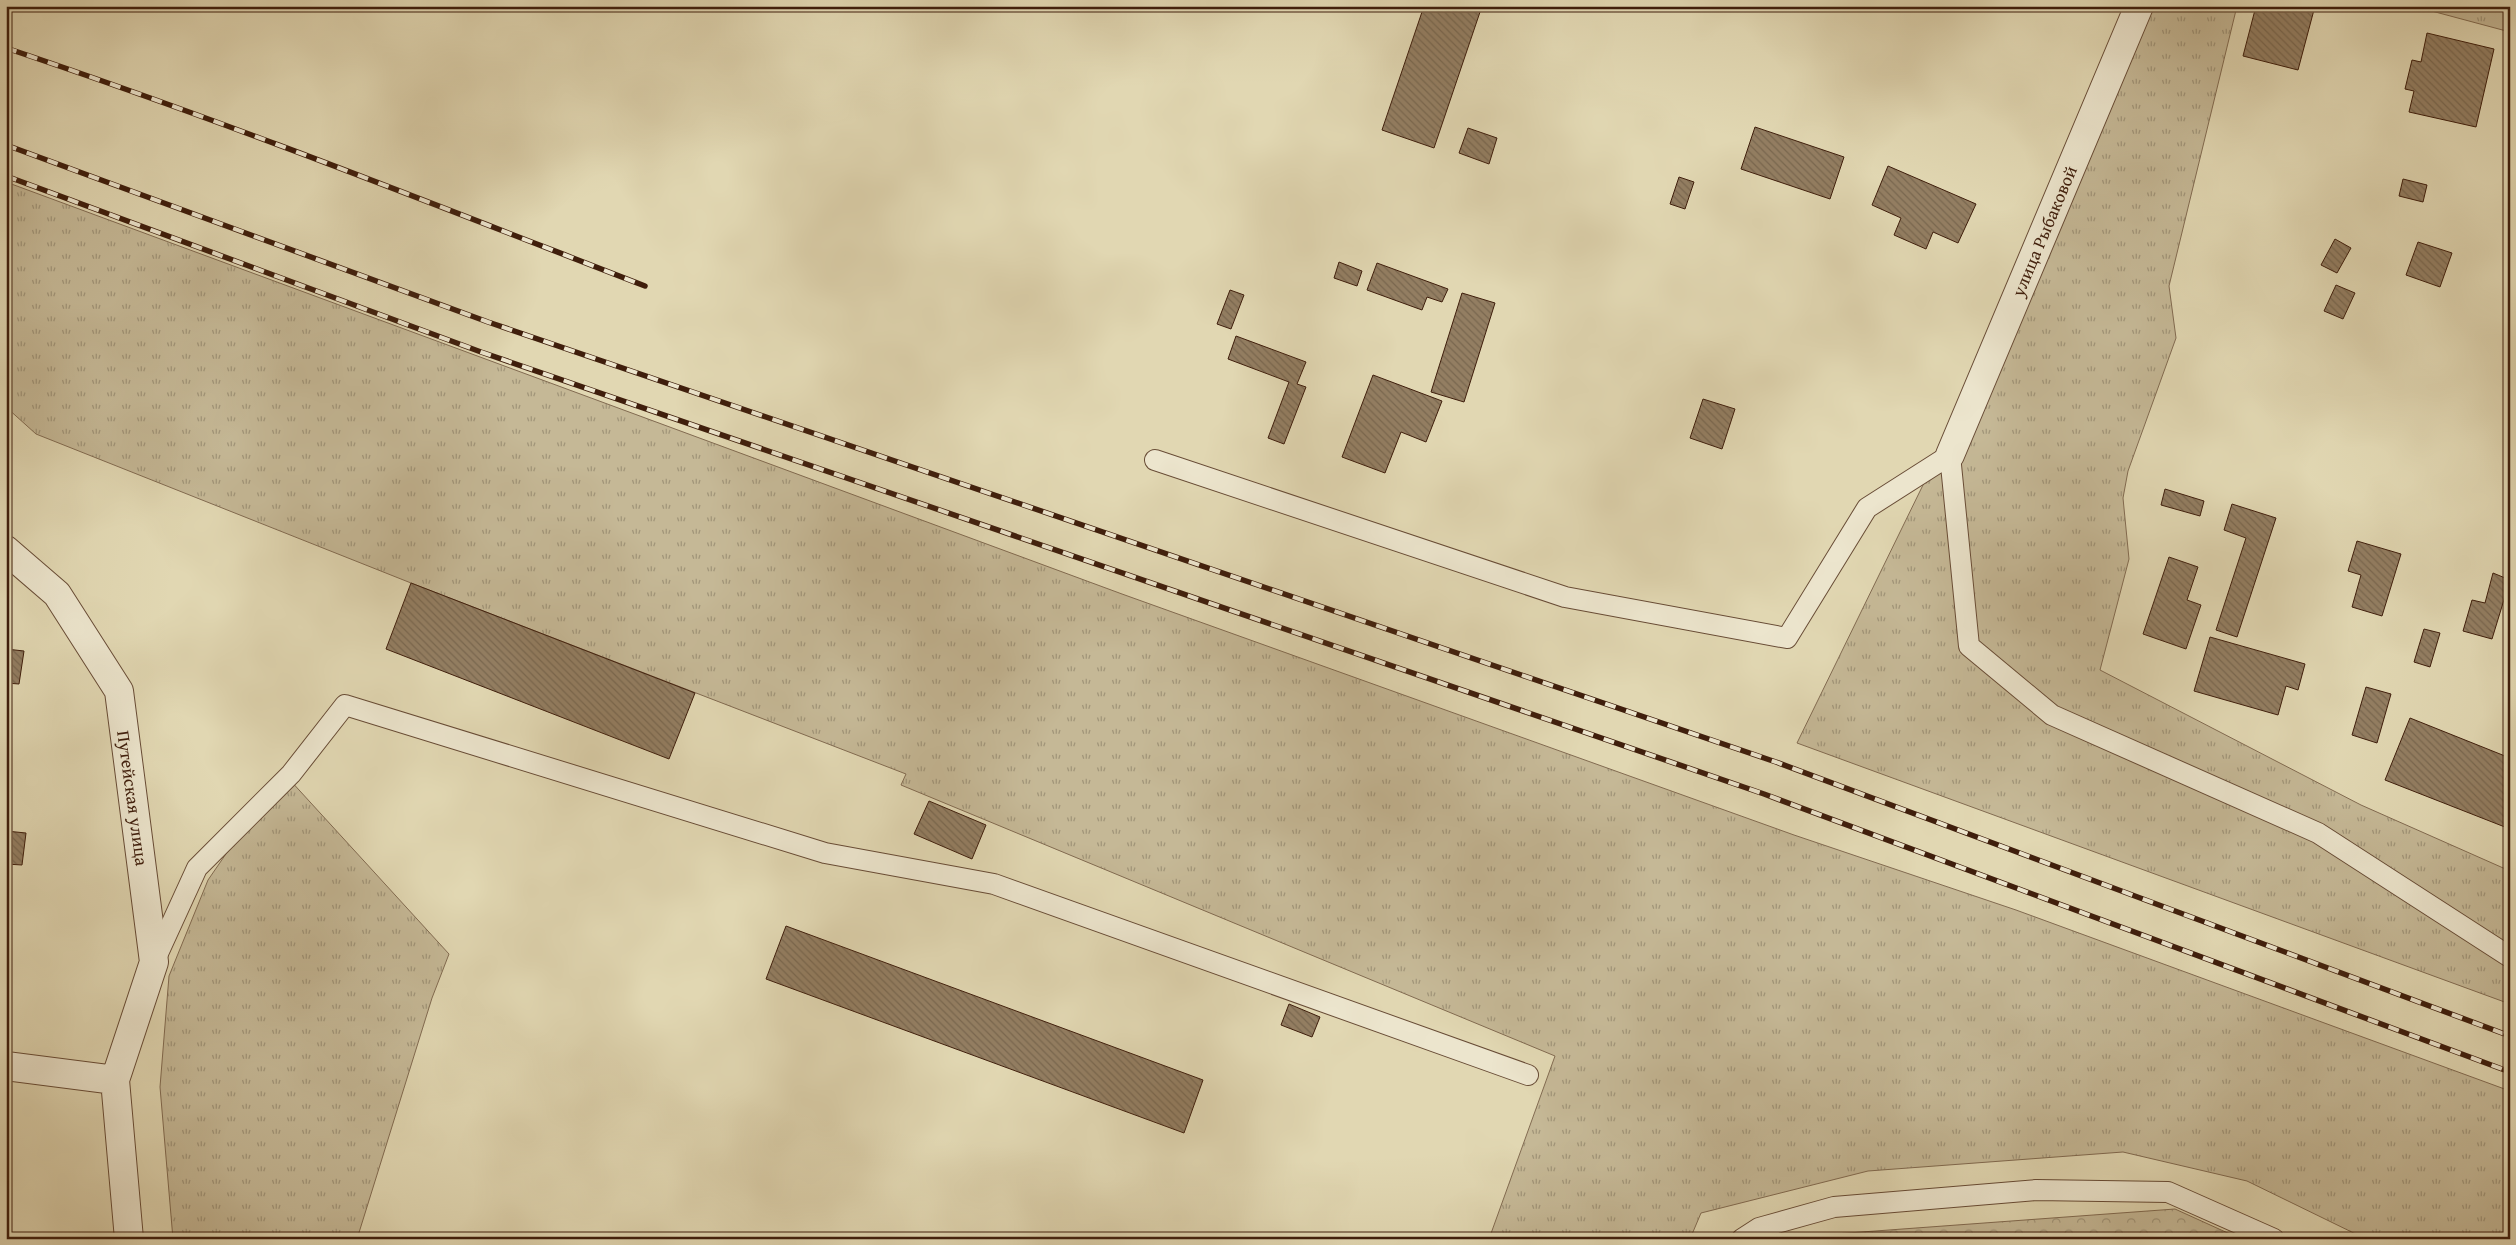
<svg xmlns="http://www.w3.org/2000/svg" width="2516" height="1245" viewBox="0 0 2516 1245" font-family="'Gentium Book Plus',serif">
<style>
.grass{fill:url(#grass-tufts);stroke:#826b51}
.forest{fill:url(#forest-crowns);stroke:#826b51}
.building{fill:url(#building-back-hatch);stroke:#3f1e0c}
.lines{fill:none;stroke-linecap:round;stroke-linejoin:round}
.lane-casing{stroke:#684c36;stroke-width:22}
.street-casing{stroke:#684c36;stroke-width:30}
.lane{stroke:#ece5cd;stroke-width:20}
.street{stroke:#ece5cd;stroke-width:28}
.rail-casing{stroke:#3f1e0c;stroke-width:5.5}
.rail{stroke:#ece5cd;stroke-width:4;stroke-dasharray:11;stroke-linecap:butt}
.labels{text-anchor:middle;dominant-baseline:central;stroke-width:4;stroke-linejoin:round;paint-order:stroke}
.street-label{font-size:18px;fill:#3f1e0c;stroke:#ece5cd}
</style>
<defs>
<pattern id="grass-tufts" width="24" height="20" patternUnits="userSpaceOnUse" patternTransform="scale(1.25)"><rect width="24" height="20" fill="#c5b896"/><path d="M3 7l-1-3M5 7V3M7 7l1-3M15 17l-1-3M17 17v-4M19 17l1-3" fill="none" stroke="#a19579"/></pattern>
<pattern id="forest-crowns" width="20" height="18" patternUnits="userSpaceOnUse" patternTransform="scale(1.25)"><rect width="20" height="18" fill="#c5b896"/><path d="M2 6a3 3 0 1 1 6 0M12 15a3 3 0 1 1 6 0" fill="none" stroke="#a19579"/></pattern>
<pattern id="building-back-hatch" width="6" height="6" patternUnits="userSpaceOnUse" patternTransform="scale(1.25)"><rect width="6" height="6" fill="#937e62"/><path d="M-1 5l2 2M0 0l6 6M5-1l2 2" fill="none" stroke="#79674f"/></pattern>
</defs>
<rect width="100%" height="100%" fill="#e1d7b2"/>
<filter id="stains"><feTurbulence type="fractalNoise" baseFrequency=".004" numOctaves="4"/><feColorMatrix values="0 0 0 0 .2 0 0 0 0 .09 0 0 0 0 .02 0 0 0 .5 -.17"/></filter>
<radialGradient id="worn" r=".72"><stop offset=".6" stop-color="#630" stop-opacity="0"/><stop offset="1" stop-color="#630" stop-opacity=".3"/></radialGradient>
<path class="grass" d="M2137,6H2237L2169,286L2176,338L2128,471L2123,498L2129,559L2100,670L2361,805L2510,871V1004L1797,743L1965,399Z
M2413,6H2510V32Z
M6,182L1122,594L1794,835L2016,910L2510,1091V1239H2366L2247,1181L2123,1152L1868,1171L1701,1213L1690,1239H1489L1555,1056L901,785L906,774L411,583L36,434L6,407Z
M289,779L449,954L432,998L357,1239H173L160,1087L169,976L208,880L250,819Z"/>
<path class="forest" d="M2175,1209L2241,1239H1780V1238Z"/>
<path class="building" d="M1424,6H1465L1480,12L1434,148L1382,130Z
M2256,6H2315L2298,70L2243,56Z
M2427,33L2494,49L2476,127L2409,112L2414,91L2405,89L2412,60L2421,62Z
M1755,127L1844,157L1830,199L1741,169Z
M1468,128L1497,138L1489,164L1459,153Z
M1888,166L1976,204L1958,243L1933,232L1926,249L1894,235L1901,218L1872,205Z
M1679,177L1694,182L1685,209L1670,204Z
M2403,179L2427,185L2423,202L2399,196Z
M2335,239L2351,248L2337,273L2321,265Z
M2418,242L2452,253L2440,287L2406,275Z
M1339,262L1362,271L1357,286L1334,278Z
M1377,263L1448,289L1442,302L1427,297L1422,310L1367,290Z
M2336,285L2355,293L2343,319L2324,311Z
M1230,290L1244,295L1231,329L1217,324Z
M1462,293L1495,303L1464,402L1431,392Z
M1236,336L1306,362L1297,384L1306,387L1284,444L1268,438L1289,382L1228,359Z
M1373,375L1442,401L1426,442L1401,432L1385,473L1342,457Z
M1703,399L1735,409L1722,449L1690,438Z
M2165,489L2204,501L2200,516L2161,505Z
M2232,504L2276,518L2237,637L2216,630L2246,538L2224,530Z
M2357,541L2401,554L2382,616L2352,607L2361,575L2348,571Z
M2169,557L2198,567L2187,600L2201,605L2186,649L2143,634Z
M2493,573L2510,580L2492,639L2463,631L2472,600L2485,603Z
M411,583L695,693L669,759L386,649Z
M2424,629L2440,633L2430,667L2414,662Z
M2210,637L2305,664L2298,690L2286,686L2278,715L2194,691Z
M6,649L24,651L19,684L6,683Z
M2366,687L2391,694L2377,743L2352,735Z
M2410,718L2510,758V829L2385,780Z
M929,801L986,825L972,859L914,834Z
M6,831L26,833L22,865L6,864Z
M786,926L1203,1080L1184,1133L766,979Z
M1289,1004L1320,1017L1312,1037L1281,1025Z"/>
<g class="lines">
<defs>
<path id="lane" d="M1155,460L1565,597L1787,638L1867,508L1950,455L1969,646L2052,715L2318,833L2510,957
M154,962L197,868L291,774L345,705L825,853L994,884L1528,1075
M1742,1239L1759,1228L1834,1207L2036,1190L2168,1192L2274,1239"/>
<path id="street" d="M1950,455L2139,6
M6,550L57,594L119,691L154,962L115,1080L129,1239
M6,1066L115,1080"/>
</defs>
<use href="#lane" class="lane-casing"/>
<use href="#street" class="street-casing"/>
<use href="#lane" class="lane"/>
<use href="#street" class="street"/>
<defs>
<path id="rail" d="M6,48C222,120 433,204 645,286
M6,145L488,322L1776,762L2510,1036
M6,176L481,352L1764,794L2510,1072"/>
</defs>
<use href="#rail" class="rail-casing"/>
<use href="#rail" class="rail"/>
</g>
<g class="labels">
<g class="street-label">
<text transform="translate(2044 231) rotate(-67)">улица Рыбаковой</text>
<text transform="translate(133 798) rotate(82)">Путейская улица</text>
</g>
</g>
<rect width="2516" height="1245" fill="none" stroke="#e1d7b2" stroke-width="25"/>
<rect x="8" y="8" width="2501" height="1230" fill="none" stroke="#3f1e0c" stroke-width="2.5"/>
<rect x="12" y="12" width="2491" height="1220" fill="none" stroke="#3f1e0c"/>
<rect width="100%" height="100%" filter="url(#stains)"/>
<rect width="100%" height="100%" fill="url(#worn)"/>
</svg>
